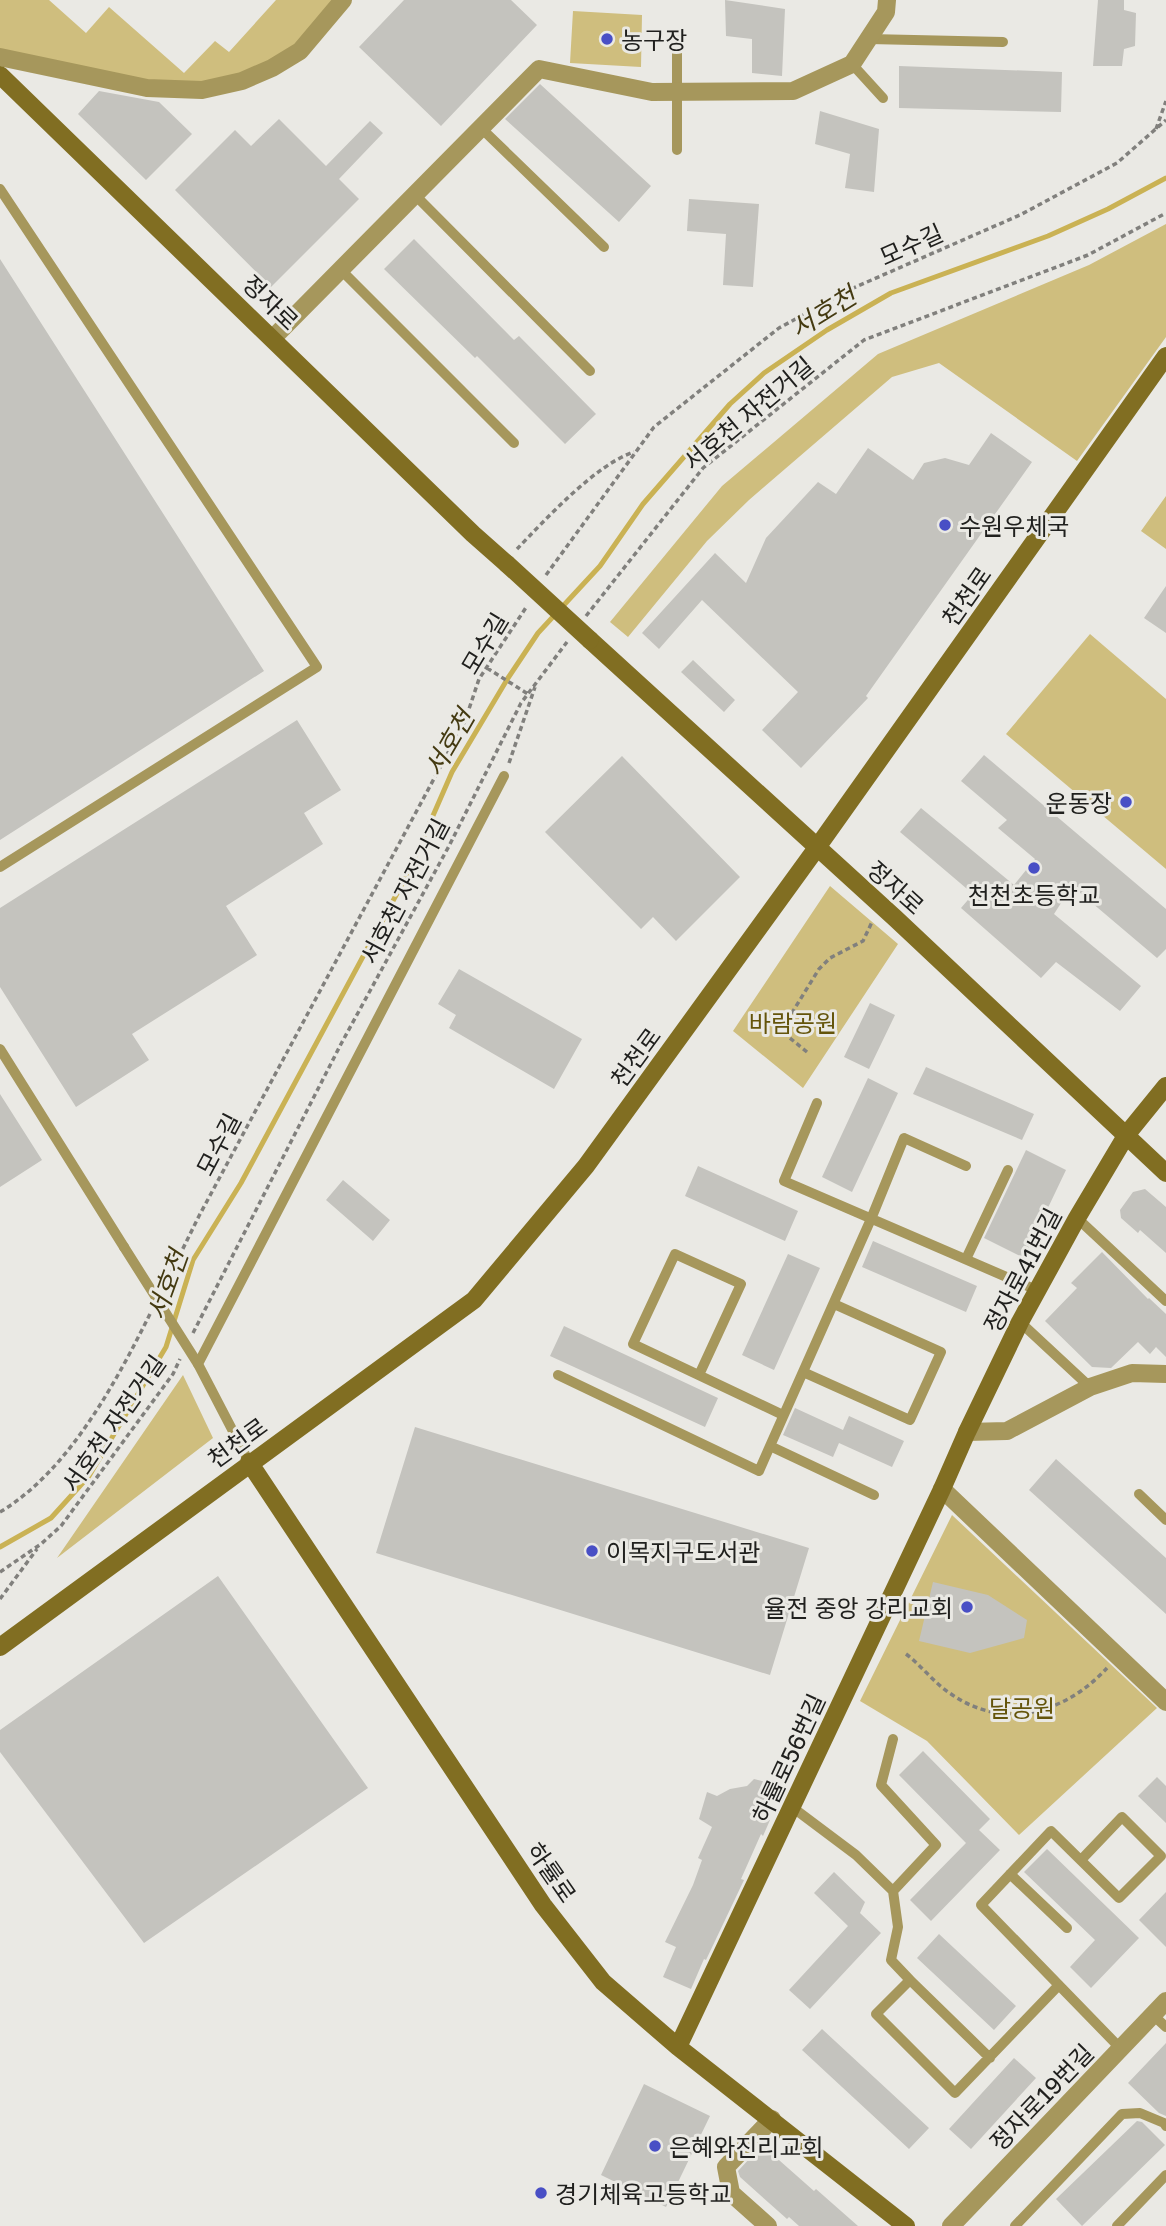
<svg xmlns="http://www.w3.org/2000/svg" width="1166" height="2226" viewBox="0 0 1166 2226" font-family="'Golos Text','Noto Sans KR',sans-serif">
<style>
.green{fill:#cfbe7e}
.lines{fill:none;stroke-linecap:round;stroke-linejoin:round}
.stream{stroke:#cab254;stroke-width:5}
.building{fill:#c4c3be}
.path{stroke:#81807d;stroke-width:3.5;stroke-dasharray:5 3.5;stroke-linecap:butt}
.lane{stroke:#a6975c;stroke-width:10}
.street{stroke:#a6975c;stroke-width:18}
.secondary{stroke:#816e22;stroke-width:18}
.lane-bridge{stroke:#a6975c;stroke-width:10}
.secondary-bridge{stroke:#816e22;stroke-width:18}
.poi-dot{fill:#494fc5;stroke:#eae9e4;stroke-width:2.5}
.labels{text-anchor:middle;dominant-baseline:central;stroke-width:6;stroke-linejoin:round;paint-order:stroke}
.poi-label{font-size:24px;fill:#20201e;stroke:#eae9e4;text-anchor:start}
.street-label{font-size:24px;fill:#20201e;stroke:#eae9e4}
.park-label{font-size:24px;fill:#64540a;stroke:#eae9e4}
.water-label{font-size:26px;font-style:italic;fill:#443a11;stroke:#eae9e4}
</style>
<rect width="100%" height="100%" fill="#eae9e4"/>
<path class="green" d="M0,0H49L86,33L109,7L184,73L215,41L229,52L276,0H338L297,47L268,64L201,87L148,83L0,52Z
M573,11L642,15L641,67L570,63Z
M1166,224V337L1077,461L939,363L892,377L749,500L707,541L628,637L610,622L722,486L878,354L1089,265Z
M1166,496V549L1141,531Z
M1090,634L1166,699V869L1006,734Z
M830,886L898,944L803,1088L733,1031Z
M183,1375L213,1438L57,1558Z
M952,1515L1157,1708L1019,1835L927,1741L860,1701Z"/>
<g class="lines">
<path class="stream" d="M0,1547L51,1518L89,1476L166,1347L193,1260L241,1183L408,873L452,772L508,678L538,633L600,566L643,504L730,404L764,373L827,330L891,293L1048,236L1108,209L1166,178"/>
</g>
<path class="building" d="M404,0H511L537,25L441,126L359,47Z
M725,0L785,9L782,76L752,73V39L726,36Z
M1098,0H1124V10L1136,13L1135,46L1124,49L1122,66H1093Z
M899,66L1062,72L1061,112L899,108Z
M540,84L651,186L619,222L505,119Z
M99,91L159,102L192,134L146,180L78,114Z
M820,111L879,129L874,192L845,188L850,154L815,144Z
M279,119L326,166L370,121L383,133L339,179L359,199L271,287L175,190L235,130L251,146Z
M689,199L759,204L753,287L723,285L726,234L687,231Z
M414,239L514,340L519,336L596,414L565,444L477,356L475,358L384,269Z
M0,259L264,671L0,840Z
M991,433L1032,462L866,696L868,698L801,768L762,730L798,692L702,600L659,649L642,633L715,553L746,583L766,538L818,482L836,494L868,448L913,480L924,463L945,458L969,465Z
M1166,586V633L1144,618Z
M693,660L735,700L724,712L681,672Z
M297,720L341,790L304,813L323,844L226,906L257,955L132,1034L149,1060L76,1107L0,987V908Z
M984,755L1166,909V949L1157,958L1072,886L1054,914L1141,986L1120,1011L1056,962L1041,978L961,908L973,894L900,832L921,808L1014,885L1035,859L998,828L1007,820L961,781Z
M622,756L740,877L676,941L653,917L641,929L545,832Z
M459,969L582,1039L554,1089L449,1028L456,1015L438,1004Z
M870,1003L895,1015L869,1069L844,1057Z
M926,1067L1034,1114L1022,1140L913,1094Z
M868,1078L898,1093L852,1192L822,1177Z
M0,1094L42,1160L0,1187Z
M1026,1150L1066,1170L1024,1258L984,1238Z
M698,1166L798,1211L785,1241L685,1196Z
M343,1180L390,1220L373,1241L326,1200Z
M1145,1189L1166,1207V1253L1140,1230L1138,1233L1121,1218L1120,1210L1133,1192Z
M873,1241L977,1286L966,1312L862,1267Z
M1102,1252L1148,1299L1149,1298L1166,1314V1357L1156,1347L1150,1354L1138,1342L1111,1368L1092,1367L1045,1321L1077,1288L1071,1283Z
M788,1254L820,1268L774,1370L742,1355Z
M564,1326L718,1398L705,1427L550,1356Z
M795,1408L843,1430L849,1416L904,1441L892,1467L839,1443L833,1457L783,1435Z
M415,1427L809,1548L770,1675L376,1553Z
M1056,1459L1166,1558V1614L1029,1490Z
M218,1576L368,1788L144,1943L0,1752V1730Z
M933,1582L988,1595L1027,1620L1024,1638L970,1653L919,1641Z
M923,1751L990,1819L979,1830L1000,1850L931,1921L910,1900L966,1843L899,1775Z
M1157,1777L1166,1786V1823L1138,1796Z
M754,1779L774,1784L760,1816L770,1820L763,1836L761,1834L741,1879L744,1880L706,1960L704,1959L691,1989L663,1977L676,1947L665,1942L693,1885L702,1860L698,1858L712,1827L699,1819L707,1792L717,1796L730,1789L747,1786Z
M1047,1849L1139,1938L1091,1988L1070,1967L1095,1940L1024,1872Z
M834,1872L865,1902L860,1913L881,1933L810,2009L789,1990L848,1926L814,1893Z
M1166,1892V1947L1139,1920Z
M939,1934L1016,2006L994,2030L917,1958Z
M822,2029L929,2128L909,2149L802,2050Z
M1166,2043V2116L1159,2113L1128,2083Z
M1014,2058L1036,2078L971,2149L949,2129Z
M644,2084L710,2116L666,2207L601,2175Z
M1137,2121L1142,2122L1165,2145L1082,2226L1056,2199Z
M762,2145L814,2191L816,2189L858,2226H799L789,2217L787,2219L740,2177L738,2171Z"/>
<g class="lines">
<path class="path" d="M1156,129L1166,101
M517,549C545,520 596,464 634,452
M546,575L654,427L779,328L851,289L1020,215L1117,163L1166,120
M586,616L703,468L864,340L1088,255L1166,213
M487,668L528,694
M509,763L535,687
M807,1052L785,1034V1024L819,969L830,958L863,941L872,922
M164,1287L199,1216L465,721L479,679L527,606
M193,1333L341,1044L449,846L521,703L567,642
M0,1512C69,1471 116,1382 151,1312
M0,1572L41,1544L61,1526L173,1374L180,1359
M0,1599L37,1549
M906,1654C922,1666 934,1683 951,1694C1004,1731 1066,1713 1107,1668"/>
<path class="lane" d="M677,38V150
M869,39L1003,42
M852,64L883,98
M481,128L604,247
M0,189L317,667L0,867
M415,195L590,371
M341,270L514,443
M0,1049L124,1247
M817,1103L784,1181L1039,1291
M1077,1218L1166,1301
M966,1259L1008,1170
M1020,1322L1090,1387
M803,1372L910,1420L941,1352L834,1304
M558,1375L759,1471L770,1446
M699,1375L741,1284L675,1254L633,1344L783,1415
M249,1462L198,1364L504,776
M1139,1494L1166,1520
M874,1495L770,1446L871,1219L904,1138L966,1166
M792,1807L856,1855L893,1891L898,1927L891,1960L910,1980L876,2014L955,2093L1059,1985
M1081,1860L1122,1817L1161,1856L1119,1898L1051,1831L981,1905L1121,2049
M1010,1874L1067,1928
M893,1891L936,1845L881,1785L893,1739
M910,1980L990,2058
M1153,2015L1166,2027
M1015,2226L1122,2114L1140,2113L1164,2123L1166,2126
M1117,2226L1166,2175"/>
<path class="street" d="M0,57L147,88L202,90L242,81L272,68L300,51L343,0
M273,338L539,69L652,92L793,91L852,64L886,12L887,0
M967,1432L1007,1431L1090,1387L1132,1373L1166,1374
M942,1489L1166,1702
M768,2226L731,2193L726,2167L772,2119
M951,2226L1166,2001"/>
<path class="secondary" d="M0,75L473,534L507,564
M590,640L895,918L1166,1173
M249,1462L543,1905L603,1982L678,2047L906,2226
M0,1647L474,1300L586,1166L816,849L1166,356
M678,2047L942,1489L967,1432L1020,1322L1077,1218L1127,1134L1166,1086"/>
<path class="lane-bridge" d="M124,1247L198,1364"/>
<path class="secondary-bridge" d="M507,564L590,640"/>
</g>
<g class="poi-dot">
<circle cx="607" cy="39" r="7"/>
<circle cx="945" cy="525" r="7"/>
<circle cx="1126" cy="802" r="7"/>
<circle cx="1034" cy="868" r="7"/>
<circle cx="592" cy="1551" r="7"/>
<circle cx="967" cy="1607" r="7"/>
<circle cx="655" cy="2146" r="7"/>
<circle cx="541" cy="2193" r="7"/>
</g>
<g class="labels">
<g class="poi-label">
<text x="621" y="39">농구장</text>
<text x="959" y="525">수원우체국</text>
<text x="1112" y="802" text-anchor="end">운동장</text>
<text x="1034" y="894" text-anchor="middle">천천초등학교</text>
<text x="606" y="1551">이목지구도서관</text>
<text x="953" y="1607" text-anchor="end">율전 중앙 강리교회</text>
<text x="669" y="2146">은혜와진리교회</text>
<text x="555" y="2193">경기체육고등학교</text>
</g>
<g class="street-label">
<text transform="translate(911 244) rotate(-24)">모수길</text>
<text transform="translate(271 302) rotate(44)">정자로</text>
<text transform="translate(748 413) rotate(-40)">서호천 자전거길</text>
<text transform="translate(966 596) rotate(-55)">천천로</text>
<text transform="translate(484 643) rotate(-59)">모수길</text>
<text transform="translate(896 887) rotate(42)">정자로</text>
<text transform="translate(404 891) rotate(-62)">서호천 자전거길</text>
<text transform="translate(635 1057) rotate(-54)">천천로</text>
<text transform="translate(218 1144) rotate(-62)">모수길</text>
<text transform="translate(1022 1270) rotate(-62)">정자로41번길</text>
<text transform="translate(113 1423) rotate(-55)">서호천 자전거길</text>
<text transform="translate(237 1442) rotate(-36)">천천로</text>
<text transform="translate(788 1758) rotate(-65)">하률로56번길</text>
<text transform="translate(552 1872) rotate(55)">하률로</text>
<text transform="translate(1041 2097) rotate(-46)">정자로19번길</text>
</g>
<g class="park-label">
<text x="793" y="1022">바람공원</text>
<text x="1022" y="1707">달공원</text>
</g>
<g class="water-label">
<text transform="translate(823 312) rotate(-32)">서호천</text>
<text transform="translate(449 743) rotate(-60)">서호천</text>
<text transform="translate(167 1285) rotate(-70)">서호천</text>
</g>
</g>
</svg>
